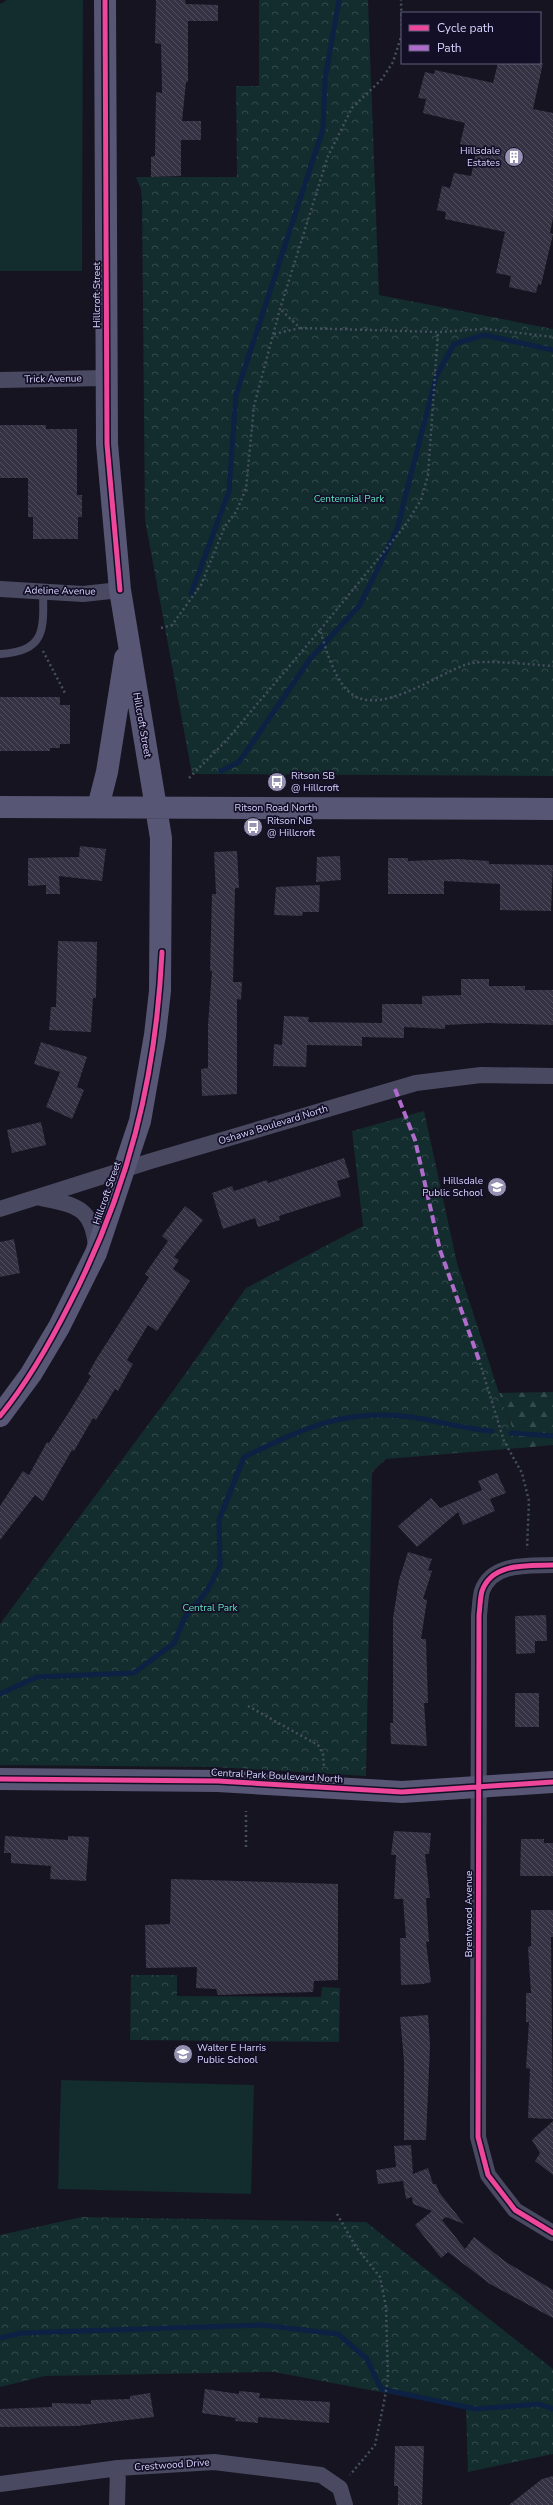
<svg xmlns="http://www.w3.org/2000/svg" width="553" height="2505" viewBox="0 0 553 2505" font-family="'Nunito Sans',sans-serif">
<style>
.grass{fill:#132c2d}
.forest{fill:url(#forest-firs)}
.park{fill:url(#park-crowns)}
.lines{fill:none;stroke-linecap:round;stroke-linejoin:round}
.stream{stroke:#0d2144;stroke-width:5}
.building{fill:url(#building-back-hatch)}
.path{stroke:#44505f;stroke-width:2.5;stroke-dasharray:2 3;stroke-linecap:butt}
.lane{stroke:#4a4962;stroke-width:8}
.street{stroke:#4a4962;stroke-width:16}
.secondary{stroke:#575674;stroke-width:22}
.quiet{stroke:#b06ccc;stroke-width:4;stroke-dasharray:8 4;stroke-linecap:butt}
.cycleway-casing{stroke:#130f26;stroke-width:8}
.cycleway{stroke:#ed469a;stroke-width:5}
.labels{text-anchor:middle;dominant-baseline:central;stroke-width:3.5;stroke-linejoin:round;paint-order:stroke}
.poi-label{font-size:10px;fill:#d9d4ff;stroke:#130f26;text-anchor:start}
.street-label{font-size:10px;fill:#d9d4ff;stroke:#130f26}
.park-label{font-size:10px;fill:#5fe0c0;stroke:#130f26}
</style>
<defs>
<pattern id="forest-firs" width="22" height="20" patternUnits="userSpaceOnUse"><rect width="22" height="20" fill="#132c2d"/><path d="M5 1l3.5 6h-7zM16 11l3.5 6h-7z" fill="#354a4c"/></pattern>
<pattern id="park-crowns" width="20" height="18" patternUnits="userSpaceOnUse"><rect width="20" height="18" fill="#132c2d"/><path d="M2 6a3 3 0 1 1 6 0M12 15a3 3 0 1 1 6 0" fill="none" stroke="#354a4c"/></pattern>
<pattern id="building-back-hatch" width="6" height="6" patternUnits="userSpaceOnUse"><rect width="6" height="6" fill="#343243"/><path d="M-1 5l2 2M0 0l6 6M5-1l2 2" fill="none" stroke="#514f5f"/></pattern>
</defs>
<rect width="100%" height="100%" fill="#161421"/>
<path class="grass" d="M7,0H83L82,271H0V4Z
M61,2080L254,2085L251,2194L58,2189Z"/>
<path class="forest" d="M553,1392V1445L520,1448L499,1393Z"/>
<path class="park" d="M259,0H368L379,295L553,329V776L192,774L145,520L142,200L141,190L136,177H237L236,86H259Z
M424,1111L457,1263L499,1393L520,1448L386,1459L372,1472L366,1776L215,1767L0,1765V1624L173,1391L246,1288L363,1226L352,1131Z
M131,1975H177V1996L321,1997L322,1987L340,1988L339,2042L130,2040Z
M82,2217L366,2222L553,2369V2454L468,2472L466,2408L274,2372L45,2376L0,2387V2235Z"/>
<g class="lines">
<path class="stream" d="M191,594L229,491L236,395L323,129L325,79L339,0
M221,771L239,762L310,659L360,605L397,529L436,377L454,344L484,335L553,350
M511,1433L553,1436
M0,1694L37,1677L134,1673L174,1643L185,1617L207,1591L220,1566L219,1520L244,1457C303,1429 343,1408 411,1417C438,1421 465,1429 492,1431
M0,2338L22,2333L262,2325L338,2334L367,2359L381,2389L475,2409L539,2404L553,2409"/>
</g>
<path class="building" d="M156,0H185L186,4L218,5V21H188V82H186L182,121H201V140H181V176L151,177V157L155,156L156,92L162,93L161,44L155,43Z
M498,63H543L533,109L553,113V218L550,233L553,234L541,285L538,284L536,293L509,287L511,276L496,273L505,232L445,219L446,212L437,210L442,186L450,188L454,173L471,176L477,147L460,144L465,123L423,113L426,99L418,98L425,72L434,74L435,70L493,83Z
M0,425H46V429H77V495H82V517H78V539H33V517H28V478H0Z
M0,697H60V705H70V744H60V748H50V751H0Z
M80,846L106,849L102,881L59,876L60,894H46V885L28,886V858L79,857Z
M237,851L239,888H235L233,982H242L241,1000L237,999V1094L202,1096L201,1069L208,1068V1025L212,971H210L212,894H216L214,852Z
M340,856L341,880L316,882L317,857Z
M388,858H408V861L457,859L489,861V864L553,865L551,911L500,910V884L444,881V894H388Z
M320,885L319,912H303L302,916L274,915L276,887Z
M58,941L97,942L96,998H93L91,1032L49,1030L51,1007H56Z
M461,979H489V986H525V990H553V1025L489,1023L445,1025V1029L404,1027V1038L362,1037V1046L307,1045L306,1067L273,1066L274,1044L282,1045L284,1016L309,1017L308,1022L382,1023V1004H422V996L461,995Z
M41,1042L87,1057L77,1087L84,1090L72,1119L46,1107L60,1072L34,1064Z
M41,1122L46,1145L12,1153L7,1130Z
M344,1158L350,1177L337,1181L341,1196L279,1216L280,1220L258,1227L255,1218L223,1229L212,1193L232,1186L234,1191L267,1180L268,1183Z
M185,1206L203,1220L174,1257L179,1260L173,1269L190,1281L157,1331L148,1325L127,1360L133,1364L118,1391L115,1389L96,1420L93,1418L74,1451L72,1450L43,1501L35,1495L0,1540V1506L23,1471L29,1475L47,1442L49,1443L69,1412L91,1376L88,1374L97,1358L149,1277L145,1274L168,1241L162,1236Z
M14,1239L20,1273L0,1277V1242Z
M497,1473L506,1493L490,1499L495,1511L463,1525L458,1512L417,1547L398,1526L431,1498L440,1508L482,1490L478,1481Z
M408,1552L432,1559L428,1570L432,1571L423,1599L427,1600L421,1639H426L428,1703H424L427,1746L391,1744L390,1723H393V1618L399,1580Z
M546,1615L547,1641H535V1653L516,1654L515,1616Z
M515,1693H539V1727H515Z
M394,1831L431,1833L429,1854H425L430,1898H426L429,1942H426L431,1982L423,1984L401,1985L400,1938H406L403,1899H394L396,1855H391Z
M5,1836L68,1840V1836L89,1837L86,1881L50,1879L51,1866L11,1863V1853H4Z
M521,1839H544V1843H553V1876H520Z
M171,1879L338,1884V1980L314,1981L313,1992L218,1995L216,1989L196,1988L197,1967L146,1968L145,1925L170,1924Z
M531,1910H553V1937H551L553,2119L528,2118L530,2069L526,2068L529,2022H526V1993H531L528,1947L531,1946Z
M428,2015L430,2045L426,2140H404V2061L400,2017Z
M553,2121V2175L535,2161L540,2153L532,2140Z
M411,2145L413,2174L428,2168L433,2184H436L439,2192L464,2224L446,2217L442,2220L465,2249L474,2237L506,2262L553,2290V2318L490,2284L448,2252L441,2258L415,2225L432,2211L413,2204L412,2197L406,2199L403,2181L378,2184L376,2170L396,2167L394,2146Z
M205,2389L239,2394V2391L260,2393L259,2398L330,2402L329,2423L258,2417V2423L235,2421L236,2418L202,2413Z
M150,2393L154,2417L77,2426L0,2427V2409L52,2407V2403L91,2404V2400L130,2399V2396Z
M395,2446H424L422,2505H398V2486H394Z
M553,2476V2505H509L542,2479Z"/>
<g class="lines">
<path class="path" d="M300,328L438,332L486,329L553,337
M274,334L300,328L280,309
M161,628L172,625L201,585L225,526L236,512L246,489L254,406L280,309L328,156L352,108L382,79L393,62L402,34L401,0
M320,630L404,527L421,500L428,475L438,332
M43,651L66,695
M189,778L225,742L320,630C326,649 333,675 347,690C376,721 437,673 468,664C483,659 534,665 553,666
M480,1363L504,1441L522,1473L529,1501L527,1549
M248,1706L318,1745L323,1754L324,1768
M246,1847V1811
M337,2214L356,2247L380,2277L386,2307L388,2379L384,2402L375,2445L350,2475"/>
<path class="lane" d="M0,654C45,652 44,630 43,592"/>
<path class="street" d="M0,380L106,378
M0,589L83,594L120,590
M41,1198C77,1205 93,1208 96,1248
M0,1209L151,1161L416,1083L481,1075L553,1076
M553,1565C528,1566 492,1562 482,1591C480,1598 480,1608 479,1615L478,2137L488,2175L515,2210L553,2233
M0,2484L118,2468L214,2462L321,2475L340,2488L345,2505
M117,2505L118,2468"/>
<path class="secondary" d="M0,807L553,809
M98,807L107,772L125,658
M0,1416L31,1374L59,1327L96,1253L140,1121L155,1035L160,991L161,838L120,590L107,444L105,0
M0,1779L218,1781L402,1792L553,1782"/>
<path class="quiet" d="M395,1089L415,1140L440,1250L480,1363"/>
<defs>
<path id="cycleway" d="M105,0L107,444L120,590
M0,1416C28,1382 50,1343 70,1303C128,1190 156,1079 162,952
M553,1565C528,1566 492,1562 482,1591C480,1598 480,1608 479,1615L478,2137L488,2175L515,2210L553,2233
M0,1779L218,1781L402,1792L553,1782"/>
</defs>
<use href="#cycleway" class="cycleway-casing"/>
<use href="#cycleway" class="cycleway"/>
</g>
<defs>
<symbol id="building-disc" viewBox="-11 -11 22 22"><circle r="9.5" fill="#9591b1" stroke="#130f26"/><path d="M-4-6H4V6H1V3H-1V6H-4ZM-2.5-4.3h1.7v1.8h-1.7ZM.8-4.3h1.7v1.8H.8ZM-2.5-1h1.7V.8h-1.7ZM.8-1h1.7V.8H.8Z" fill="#fff"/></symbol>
<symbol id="bus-disc" viewBox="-11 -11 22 22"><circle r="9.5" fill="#9591b1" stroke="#130f26"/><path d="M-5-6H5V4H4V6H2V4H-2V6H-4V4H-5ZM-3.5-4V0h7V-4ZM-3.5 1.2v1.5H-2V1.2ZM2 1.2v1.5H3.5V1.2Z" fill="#fff"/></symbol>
<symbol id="school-disc" viewBox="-11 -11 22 22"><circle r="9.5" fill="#9591b1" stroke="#130f26"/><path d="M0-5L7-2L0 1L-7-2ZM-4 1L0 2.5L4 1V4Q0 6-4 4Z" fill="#fff"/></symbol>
</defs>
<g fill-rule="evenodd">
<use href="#building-disc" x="503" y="146" width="22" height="22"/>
<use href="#bus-disc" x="266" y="771" width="22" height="22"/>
<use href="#bus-disc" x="242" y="816" width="22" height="22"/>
<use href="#school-disc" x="486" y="1176" width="22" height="22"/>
<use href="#school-disc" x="172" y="2043" width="22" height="22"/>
</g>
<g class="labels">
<g class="poi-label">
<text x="500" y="151" text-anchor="end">Hillsdale<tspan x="500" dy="12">Estates</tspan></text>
<text x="291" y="776">Ritson SB<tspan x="291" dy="12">@ Hillcroft</tspan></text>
<text x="267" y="821">Ritson NB<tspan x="267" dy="12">@ Hillcroft</tspan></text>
<text x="483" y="1181" text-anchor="end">Hillsdale<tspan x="483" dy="12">Public School</tspan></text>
<text x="197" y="2048">Walter E Harris<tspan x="197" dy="12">Public School</tspan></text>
</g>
<g class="street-label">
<text transform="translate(97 295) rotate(-90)">Hillcroft Street</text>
<text transform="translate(53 379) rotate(-1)">Trick Avenue</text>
<text transform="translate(60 591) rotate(1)">Adeline Avenue</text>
<text transform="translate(142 725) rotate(80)">Hillcroft Street</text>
<text x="276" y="808">Ritson Road North</text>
<text transform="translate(273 1125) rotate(-17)">Oshawa Boulevard North</text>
<text transform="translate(107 1193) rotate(-71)">Hillcroft Street</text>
<text transform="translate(277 1776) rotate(3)">Central Park Boulevard North</text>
<text transform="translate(469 1914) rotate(-90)">Brentwood Avenue</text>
<text transform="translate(172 2465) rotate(-4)">Crestwood Drive</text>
</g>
<g class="park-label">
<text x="349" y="499">Centennial Park</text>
<text x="210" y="1608">Central Park</text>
</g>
</g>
<rect x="401" y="12" width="140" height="52" fill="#130f26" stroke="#625e7d"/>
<rect x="409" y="25" width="20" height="6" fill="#ed469a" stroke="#625e7d"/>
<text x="437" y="32" font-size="12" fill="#d9d4ff">Cycle path</text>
<rect x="409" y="45" width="20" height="6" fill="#b06ccc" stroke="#625e7d"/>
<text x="437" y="52" font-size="12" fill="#d9d4ff">Path</text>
</svg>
